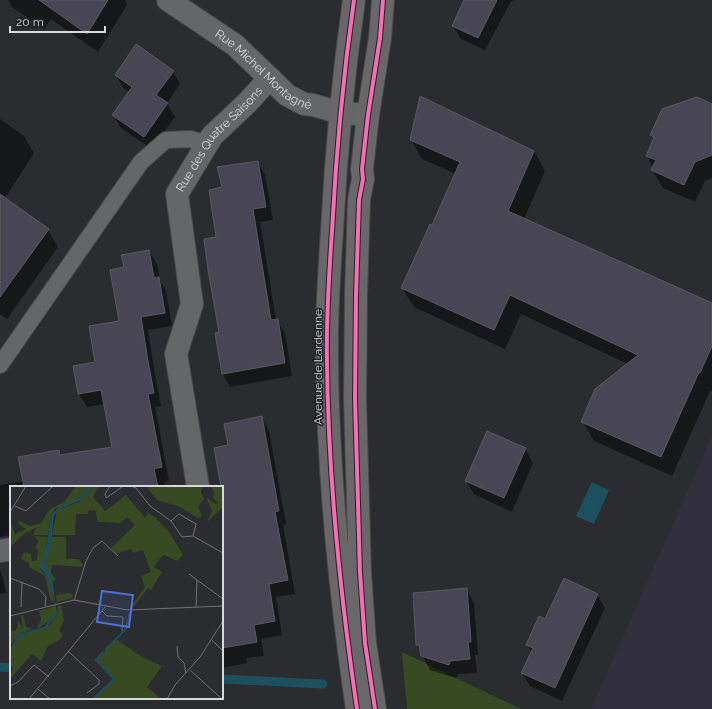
<svg xmlns="http://www.w3.org/2000/svg" width="712" height="709" viewBox="0 0 712 709" font-family="Raleway,sans-serif">
<style>
.commercial{fill:#32303f}
.green{fill:#374a22}
.water{fill:#1d505e}
.shadow{fill:#0007}
.lines{fill:none;stroke-linecap:round;stroke-linejoin:round}
.stream{stroke:#1d505e;stroke-width:9}
.building{fill:#484654;stroke:#595a5d}
.lane-casing{stroke:#47484a;stroke-width:18}
.street-casing{stroke:#47484a;stroke-width:24}
.primary-casing{stroke:#47484a;stroke-width:24}
.lane{stroke:#656668;stroke-width:16}
.street{stroke:#656668;stroke-width:22}
.primary{stroke:#696768;stroke-width:22}
.cycleway-casing{stroke:#202227;stroke-width:6}
.cycleway{stroke:#f96db3;stroke-width:4}
.labels{text-anchor:middle;dominant-baseline:central;stroke-width:3;stroke-linejoin:round;paint-order:stroke}
.street-label{font-size:12px;fill:#d8d9dc;stroke:#202227}
.inset-river{fill:none;stroke:#1d505e;stroke-width:2}
.inset-road{fill:none;stroke:#707174;stroke-width:1}
.view{fill:#4c71d9;fill-opacity:0.15;stroke:#4c71d9;stroke-width:2}
.inset-edge{fill:none;stroke:#d8d9dc;stroke-width:2}
</style>
<rect width="100%" height="100%" fill="#2a2c2f"/>
<path class="commercial" d="M712,436V709H591Z"/>
<path class="green" d="M402,652L521,709H407Z"/>
<path class="water" d="M592,482L609,490L594,524L576,516Z"/>
<path class="shadow" d="M8,0H125L127,5L98,52L51,19L44,29L12,7Z
M465,0H513V1H511L485,50L461,39L453,26Z
M173,71L180,84L167,103L175,117L152,149L121,128L113,115L129,92L123,88L116,75Z
M712,105V178L705,181L695,202L663,188L652,170L653,167L647,156L654,140L652,135Z
M0,119L24,136L34,153L5,198L48,230L58,247L7,319L0,314Z
M411,139L534,151L545,171L524,219L712,304V390L711,392L710,391L672,476L594,441L583,422L628,364L521,314L505,349L414,307L402,288L433,227L456,174L422,159Z
M257,162L265,175L273,220L260,222L276,320H277L285,333L292,376L230,387L222,373L218,238L224,188Z
M149,251L157,264L160,280L166,291L172,326L148,330L155,375L161,406L155,407L169,481L164,482L166,487H11V535L0,537V485L24,481L59,451L62,456L113,447L105,404L87,407L79,394L120,322L125,268Z
M261,417L269,431L286,524L283,525L295,594L276,597L282,635L261,639L264,656L246,658L247,663L222,668L224,501L215,449L229,446Z
M525,449L533,463L512,512L474,494L466,481Z
M0,571L3,577L6,593L0,594Z
M466,589L474,603L478,655H475L477,673L458,674L456,678L430,670L417,645Z
M597,595L605,608L562,701L530,686L522,673L532,653L527,645L546,620Z"/>
<g class="lines">
<path class="stream" d="M0,667L11,668
M222,679L323,684"/>
</g>
<path class="building" d="M39,0H108L87,34Z
M464,0H497L478,38L452,26Z
M136,44L174,71L156,95L168,103L144,137L112,115L132,87L115,75Z
M420,96L534,151L508,211L712,303V346L700,373L699,372L661,457L581,422L595,389L638,355L510,295L494,330L401,288L430,224L432,225L460,162L410,140Z
M697,97L712,104V155L695,162L684,185L651,170L656,160L646,156L654,137L650,135L662,109Z
M258,161L266,207L253,209L271,320L278,319L285,363L222,374L215,333L219,332L208,270L204,239L216,237L209,190L222,187L217,167Z
M0,194L49,229L0,297Z
M149,250L154,278L159,277L165,313L141,317L148,361L154,393L148,394L162,467L154,469L158,487H24L18,457L59,450L60,455L112,447L101,390L78,394L73,366L95,362L89,326L119,321L110,270L124,267L121,255Z
M262,416L279,511L275,512L288,580L269,584L275,621L254,625L257,642L222,648V487H221L214,448L228,445L224,424Z
M487,431L526,448L504,498L465,481Z
M564,578L598,594L555,688L521,673L533,648L526,645L539,616L545,619Z
M467,588L471,642H468L470,659L450,661L449,665L421,656L419,645H416L413,593Z"/>
<g class="lines">
<defs>
<path id="lane" d="M0,365L141,162L166,140L190,139L207,144"/>
<g id="street">
<path id="s1" d="M168,0L235,45L287,95L304,104L313,105L341,113L368,115"/>
<path id="s2" d="M198,487L176,354L192,304L177,194L212,136L247,103L270,78"/>
<path d="M0,551L11,549"/>
</g>
<path id="primary" d="M354,0C343,77 336,154 332,231C329,274 326,317 327,360C328,477 340,593 357,709
M375,709L365,643L360,573L355,399L356,295L359,200L363,179L362,169L368,115L380,38L383,0"/>
</defs>
<use href="#lane" class="lane-casing"/>
<use href="#street" class="street-casing"/>
<use href="#primary" class="primary-casing"/>
<use href="#lane" class="lane"/>
<use href="#street" class="street"/>
<use href="#primary" class="primary"/>
<defs>
<path id="cycleway" d="M354,0C343,77 336,154 332,231C329,274 326,317 327,360C328,477 340,593 357,709
M375,709L365,643L360,573L355,399L356,295L359,200L363,179L362,169L368,115L380,38L383,0"/>
</defs>
<use href="#cycleway" class="cycleway-casing"/>
<use href="#cycleway" class="cycleway"/>
</g>
<g class="labels">
<g class="street-label">
<text stroke="none"><textPath href="#s1" startOffset="119">Rue Michel Montagné</textPath></text>
<text stroke="none"><textPath href="#s2" startOffset="368">Rue des Quatre Saisons</textPath></text>
<text transform="translate(318 367) rotate(-90)">Avenue de Lardenne</text>
</g>
</g>
<g transform="translate(10 486)">
<rect width="213" height="213" fill="#2a2c2f"/>
<path d="M66,0H80L67,14L45,23L41,29L38,49H23L27,41L14,48L0,61V35L5,48L16,43L10,39L8,37L10,35L20,40L31,37L40,23L54,16ZM83,0H89L83,11L95,25L116,9L135,32L138,27L146,32L159,46L173,69L167,75L155,69L151,71L144,81L152,86L141,104L138,102L122,123H119L135,101L131,90L141,86L133,64L123,67L121,63L105,68L101,62L125,39L117,31L110,37L88,36L85,24L78,25V28H66L65,49H42L47,24L69,16ZM136,0H193L191,6L194,13L188,21L192,30L188,32L170,21L147,14ZM201,0H213V21L197,36L202,25L196,11L205,18L208,17L203,12L204,6ZM24,50L38,51L31,84L38,92L45,115L41,116L35,90L19,81V77L11,73L14,66L21,68L22,75L27,74L28,64L25,61L29,56ZM42,51H56V73H68L73,78L72,81L42,79L41,87L46,93L42,96L34,77ZM58,107L63,109L62,112L47,116L46,109ZM51,119L54,134L49,145L53,148L51,153L38,160L31,175L22,168L0,193L3,181L0,179V163L13,149L40,139L47,128L48,120ZM45,120V127L39,135L27,143L31,133L29,125ZM13,129L16,141L23,143L9,148L0,160V144L5,145L8,140L7,134L12,141L9,144L13,142L11,130ZM106,153L132,171L152,180L137,201L149,211L147,213H84L105,193L87,174Z" fill="#374a22"/>
<path d="M80,0H83L71,14L48,24L44,29L41,60L34,77L42,92L47,128L37,141L13,149L0,163L9,148L34,141L45,127V115L38,92L30,81L37,58L41,29L50,20L67,14Z" fill="#1d505e"/>
<path class="inset-river" d="M95,164L116,143L120,126M83,213L104,193L86,174L93,166"/>
<path class="inset-road" d="M100,0L95,8L96,12L112,1M121,0L126,2L140,20L161,35L172,51L183,50L213,67M5,20L16,25L43,0M0,26L16,0M161,35L169,28L186,38L183,50M179,88L213,113M0,92L29,103L36,111L35,121M64,115L76,75L83,62L92,55L108,70M11,121L12,96M186,122L187,94M92,125L97,130L113,131L112,145M0,130L64,114L118,124L213,120M202,154L213,165M167,160L168,171L174,177L176,187M58,165L89,194V198L77,207M180,184L212,213M0,200L8,196L24,179L39,191M28,203L40,213M19,213L95,121M157,213L165,199L190,171L213,135"/>
<path class="view" d="M92,105L123,109L119,141L87,136Z"/>
<rect width="213" height="213" class="inset-edge"/>
</g>
<path d="M10 26v6h95v-6" fill="none" stroke="#d8d9dc" stroke-width="2"/>
<text x="16" y="26" font-size="12" fill="#d8d9dc" stroke="#202227" stroke-width="3" paint-order="stroke">20 m</text>
</svg>
